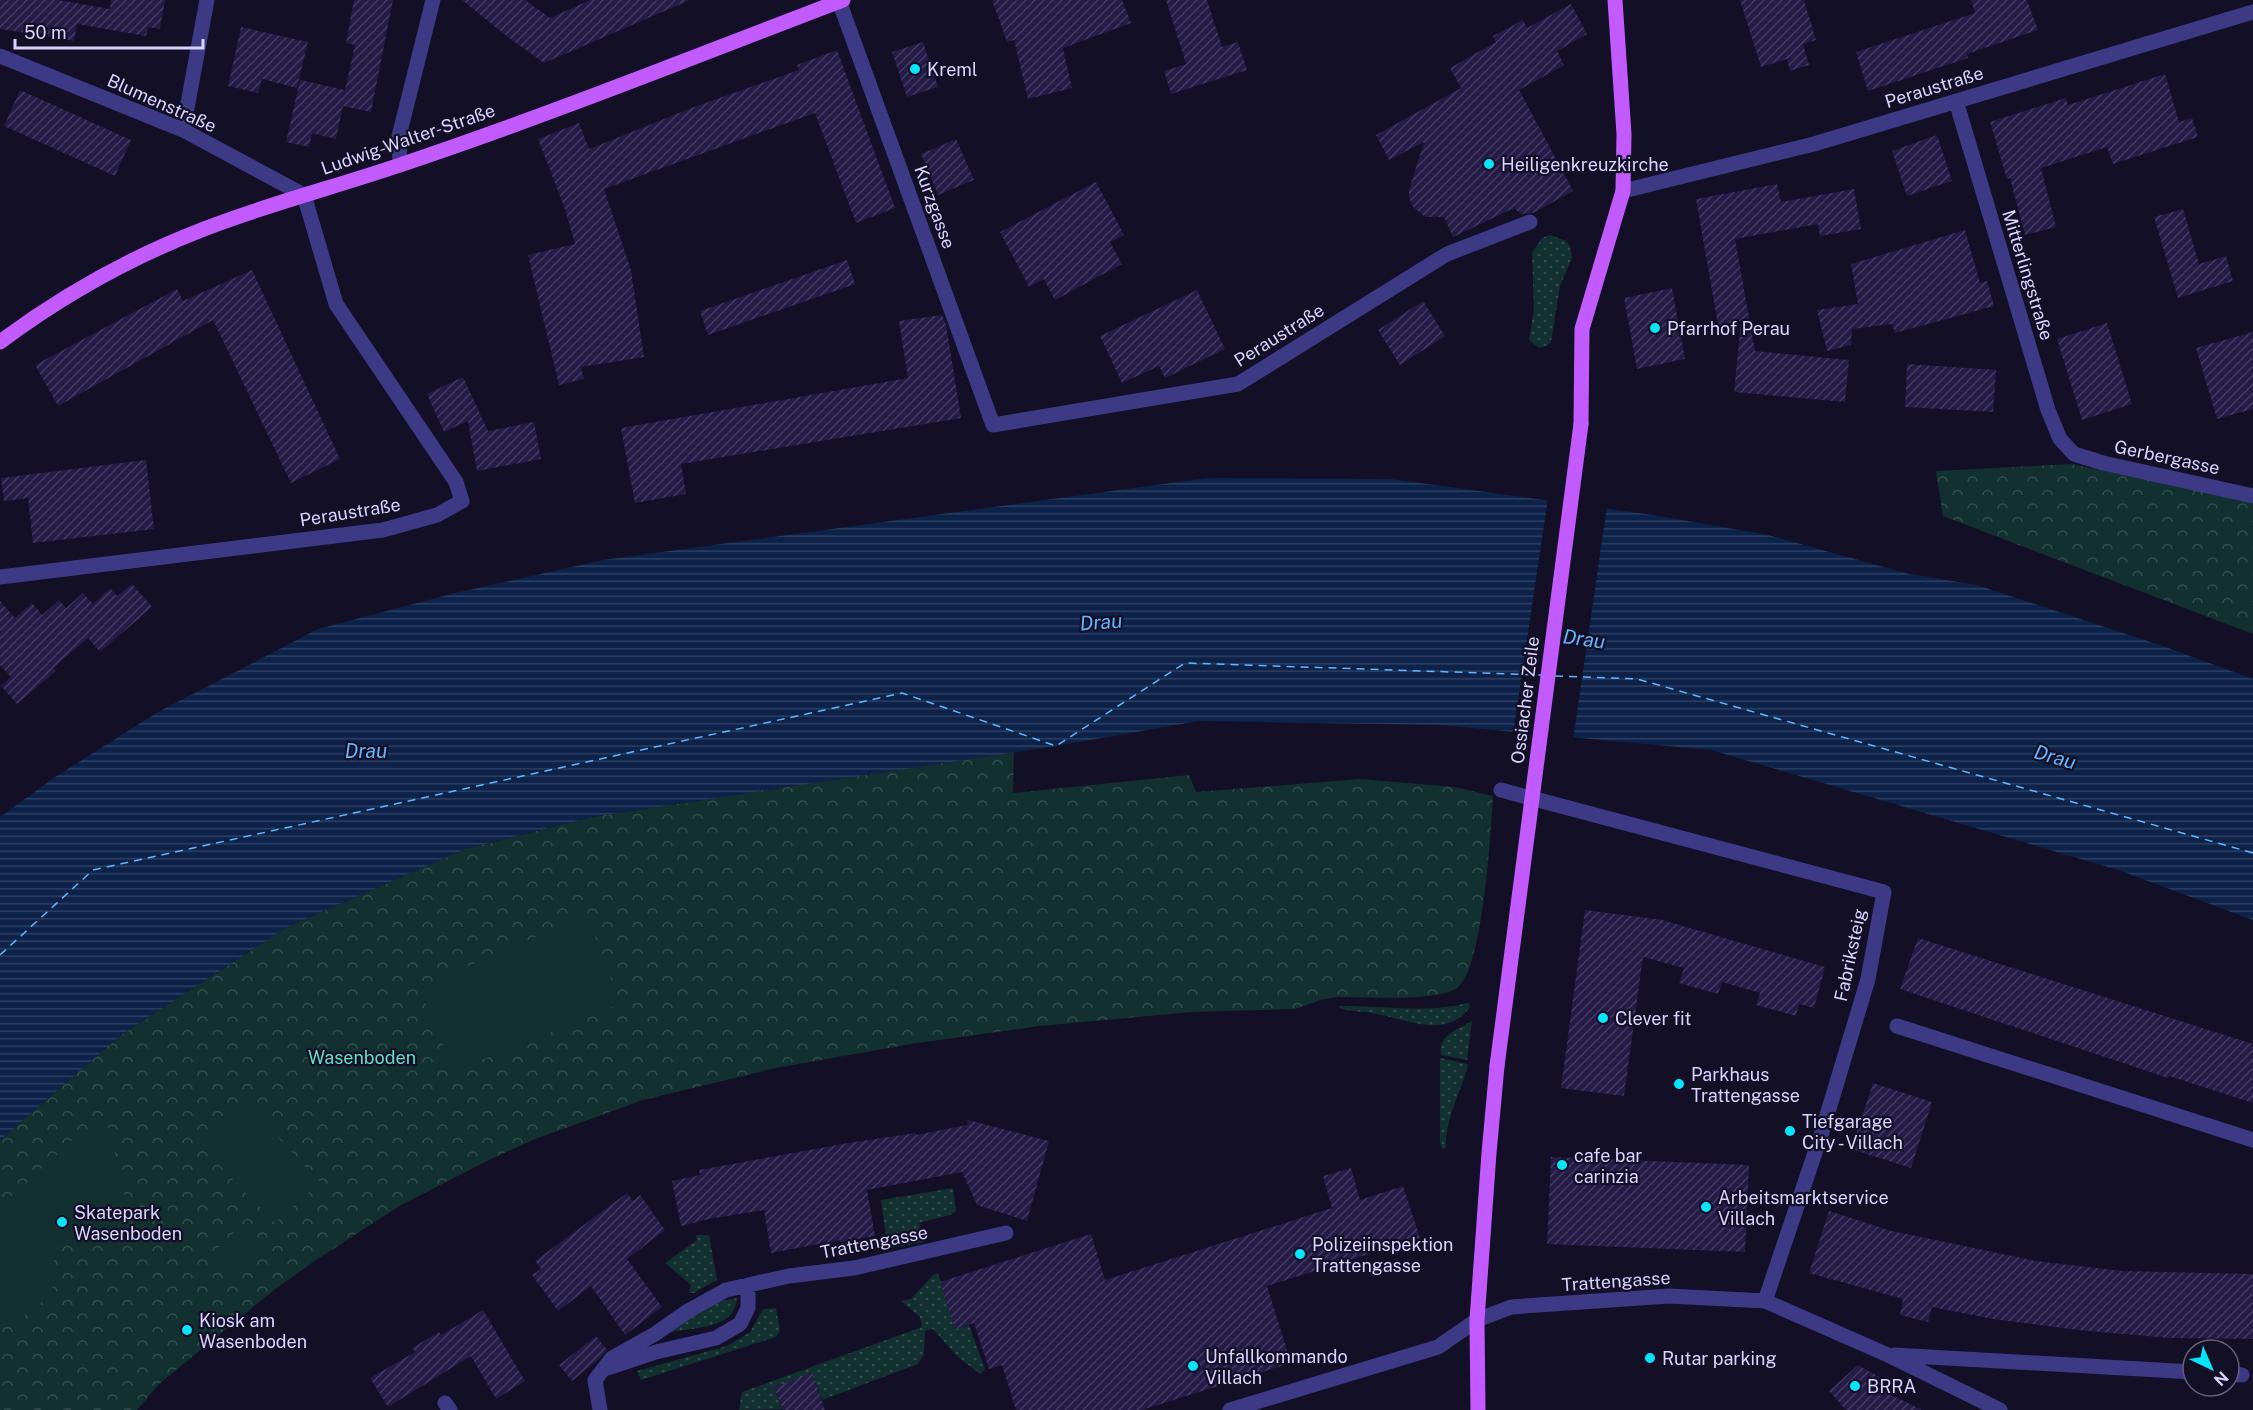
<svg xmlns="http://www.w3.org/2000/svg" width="2253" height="1410" viewBox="0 0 2253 1410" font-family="'Public Sans',sans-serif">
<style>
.grass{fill:url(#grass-dots)}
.park{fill:url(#park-crowns)}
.pitch{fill:#12302f}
.water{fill:url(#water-rules)}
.pier{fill:#130f26}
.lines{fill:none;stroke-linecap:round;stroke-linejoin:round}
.ferry{stroke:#62b6ff;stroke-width:1.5;stroke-dasharray:8 6;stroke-linecap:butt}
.building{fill:url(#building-hatch)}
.minor{stroke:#3d3a85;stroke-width:15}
.major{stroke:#c25bff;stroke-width:15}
.major-bridge{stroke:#c25bff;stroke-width:15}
.poi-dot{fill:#00e5ff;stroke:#130f26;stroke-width:2}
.labels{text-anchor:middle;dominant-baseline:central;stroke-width:4.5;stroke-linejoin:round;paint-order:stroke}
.poi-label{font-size:18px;fill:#d9d4ff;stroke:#130f26;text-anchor:start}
.street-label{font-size:18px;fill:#d9d4ff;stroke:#130f26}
.park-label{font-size:18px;fill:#5fe0c0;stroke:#130f26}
.water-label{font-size:20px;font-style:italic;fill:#62b6ff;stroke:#130f26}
</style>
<defs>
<pattern id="grass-dots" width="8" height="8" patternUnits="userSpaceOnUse" patternTransform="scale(1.5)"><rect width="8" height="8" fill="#12302f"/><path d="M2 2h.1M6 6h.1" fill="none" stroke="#344d4e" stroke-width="1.8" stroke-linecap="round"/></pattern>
<pattern id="park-crowns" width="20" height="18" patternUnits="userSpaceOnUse" patternTransform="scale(1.5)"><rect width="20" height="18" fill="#12302f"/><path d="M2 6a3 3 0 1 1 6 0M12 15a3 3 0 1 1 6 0" fill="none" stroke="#344d4e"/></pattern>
<pattern id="water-rules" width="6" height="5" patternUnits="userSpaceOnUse" patternTransform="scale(1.5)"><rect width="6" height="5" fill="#0c2248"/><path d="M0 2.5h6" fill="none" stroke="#2f4163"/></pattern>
<pattern id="building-hatch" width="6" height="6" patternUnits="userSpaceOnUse" patternTransform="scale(1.5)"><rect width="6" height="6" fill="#241b47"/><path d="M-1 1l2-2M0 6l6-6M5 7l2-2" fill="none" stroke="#433b63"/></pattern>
</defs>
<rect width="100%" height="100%" fill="#130f26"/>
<path class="grass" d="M1550,235L1566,241L1570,246L1572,257L1560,286L1551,342L1546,346L1539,348L1529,340L1534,309L1532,253L1542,238Z
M1467,1003H1469L1470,1007C1446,1040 1407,1019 1376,1014C1364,1011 1350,1012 1339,1008L1340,1006C1381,1005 1427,1014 1467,1003Z
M1472,1021L1467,1060L1441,1055C1437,1036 1457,1030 1472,1021Z
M1440,1058L1468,1064C1462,1092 1445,1117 1446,1147L1444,1149L1441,1147L1440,1141Z
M953,1188L956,1211L950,1215L919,1223L925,1242L879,1250L878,1245L885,1243L886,1236L881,1200Z
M696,1235H709L717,1280L694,1293H689L691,1285L665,1263L697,1240Z
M938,1273L955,1329L969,1325L985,1369L980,1374L958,1357L933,1329L925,1331L924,1354L918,1364L822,1400L812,1374L774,1387L782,1409L739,1410L742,1392L922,1327L920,1317L901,1301L911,1299L933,1275Z
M737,1298C736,1329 693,1328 670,1332L714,1302Z
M776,1308L780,1331L776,1337L641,1380L637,1371L727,1346L750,1332L763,1309Z"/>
<path class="park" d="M2071,464L2253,500V634L1943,516L1936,471Z
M1014,752L1013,793L1189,775L1196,792L1360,779L1455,787L1493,796C1491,830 1483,970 1457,988C1436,1002 1365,997 1338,997L1324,999L1295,1009L1192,1012L1039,1026L911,1044L776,1068L643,1100L538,1138L495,1157L401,1205L316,1260L274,1290L159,1384L137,1410H0V1140L121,1035L287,927L465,849L592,817Z"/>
<path class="pitch" d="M587,915L620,1004L454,1071L419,987Z
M245,1103L320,1182L275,1223L200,1145Z
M109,1128L129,1216L120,1229L55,1243L52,1294L13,1324L0,1311V1207L78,1135Z
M240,1227L265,1254L236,1282L210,1255Z"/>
<path class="water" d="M1207,478L1391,479L1653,515L1768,535L1909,574L1977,585L2160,645L2253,679V920L2118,870L1711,750L1440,725L1199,721L1056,746L592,817L465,849L287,927L121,1035L0,1140V817L55,777L158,712L318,629L455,593L603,560Z"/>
<path class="pier" d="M1548,498L1607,506L1573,740L1513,735Z"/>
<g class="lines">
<path class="ferry" d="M1555,676L1637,679L2253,853
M0,955L93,870L902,693L1056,746L1185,663L1541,675"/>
</g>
<path class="building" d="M0,0H58L110,9L111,0H165L160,29L148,27L146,36L77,24L74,41L0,29Z
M354,0H393L371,112L343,106L336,139L312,133L309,147L286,142L300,80L345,90L355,45L346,43Z
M462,0H525L550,18L590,0H690L544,63L509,38Z
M992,0H1122L1131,23L1063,48L1072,88L1028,99L1014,40L1007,42Z
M1166,0H1207L1222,47L1238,42L1247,70L1171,94L1164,71L1186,64Z
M1740,0H1804L1816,40L1803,44L1809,65L1790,71L1787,59L1761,67Z
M1971,0H2027L2038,30L1967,54L1968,58L1868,91L1856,52L1975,13Z
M1571,4L1587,34L1557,51L1564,65L1519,90L1573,191L1533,213L1521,214L1514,208L1453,237L1444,217H1425L1413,207L1409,198V190L1424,142L1389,160L1376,135L1461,88L1450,68L1496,42L1493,36L1523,20L1527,28Z
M241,27L308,42L297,88L262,79L258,93L228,86Z
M923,42L938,87L907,97L892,52Z
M837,50L895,208L856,223L815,113L604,189L631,270L644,357L581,367L584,379L559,385L528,255L575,244L565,209L538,139L579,123L589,149L694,107L799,70L797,65Z
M2165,74L2179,122L2192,118L2198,137L2113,164L2107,147L2041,168L2056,227L2025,235L2010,178L2007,179L1990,122L2066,98L2068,105Z
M20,90L131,140L115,176L4,126Z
M1937,135L1952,181L1907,196L1892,151Z
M956,139L974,180L938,195L921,154Z
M1096,182L1124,235L1110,242L1122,264L1055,300L1044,279L1029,287L1000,232Z
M1777,184L1781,202L1854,189L1861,229L1820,236L1818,224L1735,239L1755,351L1849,360L1845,402L1734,392L1741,321L1718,325L1696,199Z
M2183,209L2199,264L2226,256L2233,281L2178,298L2154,217Z
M1965,230L1980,283L1987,281L1994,306L1895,333L1892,324L1852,329L1851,345L1827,351L1817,310L1858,304L1851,264Z
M847,260L855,284L708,335L700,311Z
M252,270L340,459L291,483L213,320L58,406L35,365L177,289L183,301Z
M1672,288L1685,359L1637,369L1624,298Z
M1197,290L1225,349L1165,378L1159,366L1122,383L1100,336Z
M1423,301L1445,336L1400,365L1378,330Z
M942,315L946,325L961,418L681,464L686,494L635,503L621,428L908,378L899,321Z
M2107,323L2132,404L2082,420L2057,339Z
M2253,332V409L2217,419L2196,348Z
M1907,364L1996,370L1993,412L1905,407Z
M463,377L488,431L534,422L541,459L477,471L468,421L444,432L427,394Z
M146,460L154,529L33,543L28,498L4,501L1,478Z
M132,584L152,607L100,652L88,638L53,668L56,671L17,704L1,686L11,677L0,665V601L15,618L32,603L42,615L59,600L66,608L83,593L93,604L110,588L117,596Z
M1585,910L1662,920L1825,967L1814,1008L1799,1004L1796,1016L1756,1005L1760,993L1722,982L1718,994L1679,983L1684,968L1643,957L1624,1096L1561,1088Z
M1918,938L2253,1044V1103L2169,1076L2168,1078L1900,989Z
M1873,1083L1932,1102L1911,1168L1851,1149Z
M968,1120L1049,1141L1027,1221L977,1205L962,1172L867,1190L875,1236L840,1242V1240L771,1253L764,1210L709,1219L681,1226L672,1181L700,1175L699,1170L848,1143L916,1133V1135L967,1125Z
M1551,1157L1749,1165L1745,1252L1547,1244Z
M1351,1168L1360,1200L1403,1186L1420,1238L1267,1286L1291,1363L1142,1410H1016L1002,1365L989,1369L974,1323L955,1329L940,1282L1091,1234L1105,1280L1332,1208L1323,1176Z
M627,1193L633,1201L640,1195L665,1230L627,1259L662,1307L625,1335L591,1286L558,1311L532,1275L541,1269L535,1261Z
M1829,1211L1892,1231L2036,1261L2122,1271L2253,1274V1339L2169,1338L2078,1330L1993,1319L1932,1307L1928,1322L1900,1315L1903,1299L1809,1273Z
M483,1310L525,1381L496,1399L471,1356L388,1407L370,1378L415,1352L412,1348L439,1332L441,1335Z
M596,1336L607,1350L598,1360L572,1381L559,1365Z
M1858,1365L1883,1379L1876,1387L1922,1410H1846L1829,1391Z
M812,1373L825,1410H783L774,1387Z"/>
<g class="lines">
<path class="minor" d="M839,1L993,425L1238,384L1447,254L1530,222
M0,56L183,130L304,195L336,304L456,482L462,501L437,515L383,530L0,577
M1956,101L2048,410L2060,439L2074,454L2103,463L2253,496
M183,130L207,0
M400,165L399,136L433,0
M1623,191L1814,144L2253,12
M1501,790L1884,892L1868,979L1822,1132L1765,1301
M1897,1026L2253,1140
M1894,1355L2193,1372
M608,1368L656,1352L716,1338L740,1324L748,1308V1285
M2229,1374L2242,1375
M445,1403L450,1410
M600,1410L595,1380L612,1358L655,1334L688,1311L726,1290L789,1276L854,1268L1006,1233
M1230,1410L1438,1347L1477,1320L1511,1307L1669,1296L1765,1301L1888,1355L2000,1410"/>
<path class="major" d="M0,342C63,295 131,257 204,229C268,204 335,187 400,165C549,115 696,56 843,0
M1581,424L1582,329L1623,191L1624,134L1615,0
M1478,1410L1477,1320L1489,1153L1497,1066"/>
<path class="major-bridge" d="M1497,1066L1581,424"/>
</g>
<g class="poi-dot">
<circle cx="915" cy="69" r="6"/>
<circle cx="1489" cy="164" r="6"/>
<circle cx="1655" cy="328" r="6"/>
<circle cx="1603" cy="1018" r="6"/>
<circle cx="1679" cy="1084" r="6"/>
<circle cx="1790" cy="1131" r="6"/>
<circle cx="1562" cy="1165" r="6"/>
<circle cx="1706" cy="1207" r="6"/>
<circle cx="62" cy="1222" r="6"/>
<circle cx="1300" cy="1254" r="6"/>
<circle cx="187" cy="1330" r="6"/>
<circle cx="1650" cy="1358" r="6"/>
<circle cx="1193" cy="1366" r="6"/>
<circle cx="1855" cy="1386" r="6"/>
</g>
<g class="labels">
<g class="poi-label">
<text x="927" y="69">Kreml</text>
<text x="1501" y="164">Heiligenkreuzkirche</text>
<text x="1667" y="328">Pfarrhof Perau</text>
<text x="1615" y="1018">Clever fit</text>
<text x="1691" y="1074">Parkhaus<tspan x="1691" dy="21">Trattengasse</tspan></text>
<text x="1802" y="1121">Tiefgarage<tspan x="1802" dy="21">City - Villach</tspan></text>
<text x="1574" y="1155">cafe bar<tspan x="1574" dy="21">carinzia</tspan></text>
<text x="1718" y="1197">Arbeitsmarktservice<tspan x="1718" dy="21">Villach</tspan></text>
<text x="74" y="1212">Skatepark<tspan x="74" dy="21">Wasenboden</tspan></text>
<text x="1312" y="1244">Polizeiinspektion<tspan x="1312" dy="21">Trattengasse</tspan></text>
<text x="199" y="1320">Kiosk am<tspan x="199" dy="21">Wasenboden</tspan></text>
<text x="1205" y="1356">Unfallkommando<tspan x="1205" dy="21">Villach</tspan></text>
<text x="1662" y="1358">Rutar parking</text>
<text x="1867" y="1386">BRRA</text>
</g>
<g class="street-label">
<text transform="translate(1934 87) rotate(-17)">Peraustraße</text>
<text transform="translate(162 103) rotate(24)">Blumenstraße</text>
<text transform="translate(408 139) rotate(-19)">Ludwig-Walter-Straße</text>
<text transform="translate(935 207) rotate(70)">Kurzgasse</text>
<text transform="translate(2028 275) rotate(73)">Mitterlingstraße</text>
<text transform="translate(1279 335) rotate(-32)">Peraustraße</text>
<text transform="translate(2167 457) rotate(12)">Gerbergasse</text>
<text transform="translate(350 512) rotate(-9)">Peraustraße</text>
<text transform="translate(1525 700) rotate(-83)">Ossiacher Zeile</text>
<text transform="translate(1850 955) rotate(-78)">Fabriksteig</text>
<text transform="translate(874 1242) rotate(-11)">Trattengasse</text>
<text transform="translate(1616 1281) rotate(-4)">Trattengasse</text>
</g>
<g class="park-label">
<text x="362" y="1057">Wasenboden</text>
</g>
<g class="water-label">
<text transform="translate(1101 622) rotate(-4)">Drau</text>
<text transform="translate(1584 639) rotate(8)">Drau</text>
<text x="366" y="751">Drau</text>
<text transform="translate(2055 757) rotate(16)">Drau</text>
</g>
</g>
<g transform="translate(2211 1368) rotate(136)"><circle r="28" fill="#130f26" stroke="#625e7d" stroke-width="1.5"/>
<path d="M0-4.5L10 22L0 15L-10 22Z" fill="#00e5ff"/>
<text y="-9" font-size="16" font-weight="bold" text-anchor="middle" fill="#d9d4ff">N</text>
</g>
<path d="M15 39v9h188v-9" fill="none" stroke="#d9d4ff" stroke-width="3"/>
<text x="24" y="39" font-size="18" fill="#d9d4ff" stroke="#130f26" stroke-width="4.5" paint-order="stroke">50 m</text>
</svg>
